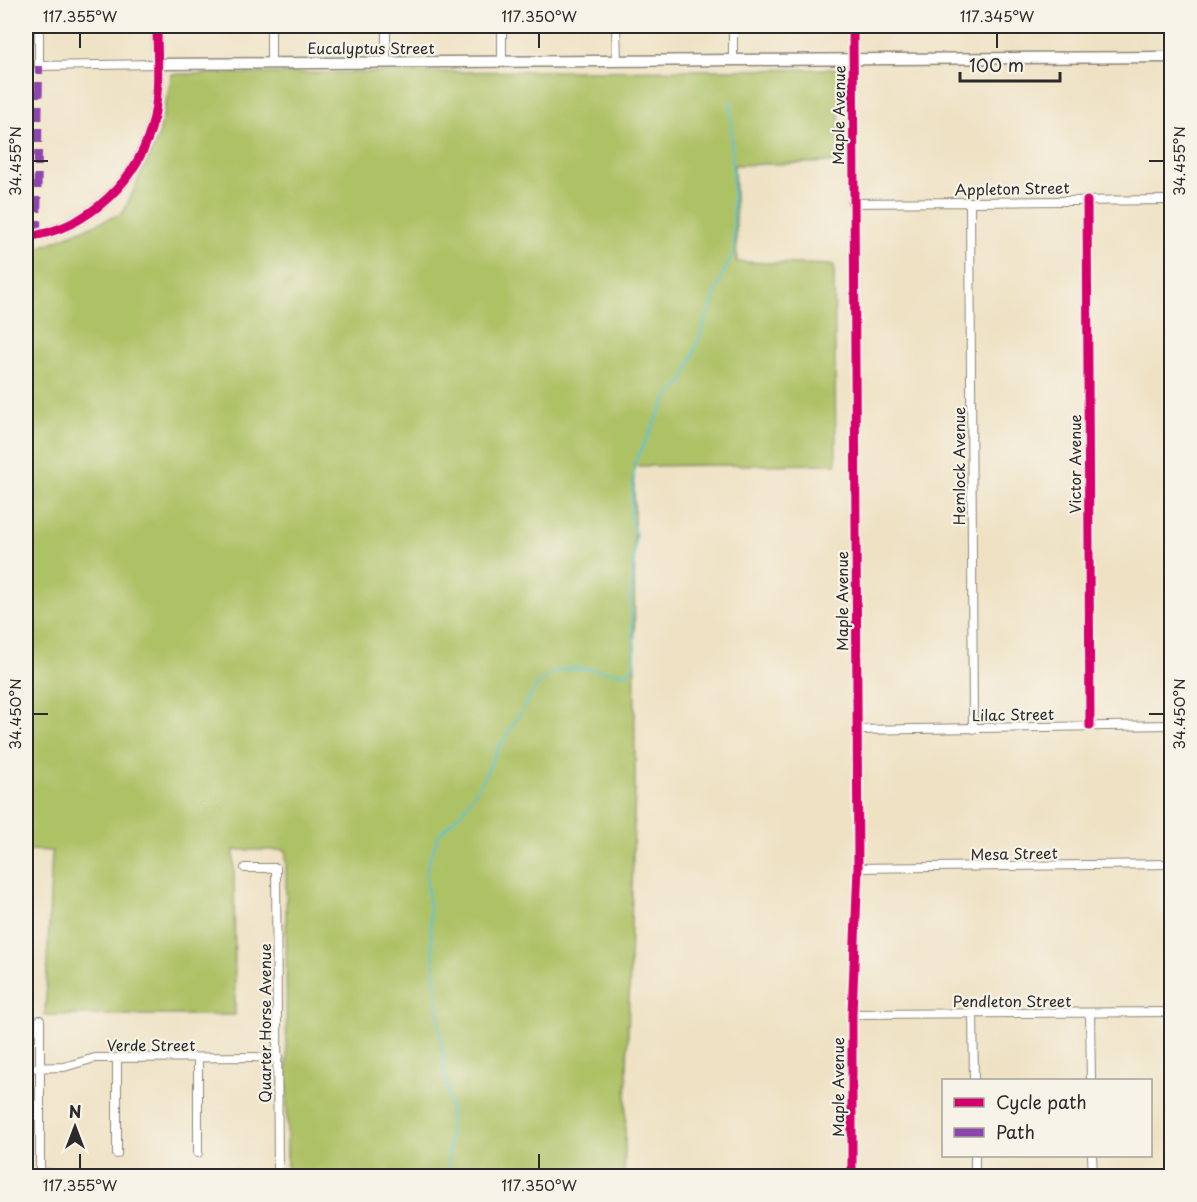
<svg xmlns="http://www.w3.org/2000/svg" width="1197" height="1202" viewBox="0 0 1197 1202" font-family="'Playpen Sans',sans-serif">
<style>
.green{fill:#adc165;stroke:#6c7648;stroke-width:1.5}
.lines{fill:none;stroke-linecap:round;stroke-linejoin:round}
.stream{stroke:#58c4d1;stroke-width:2}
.minor-casing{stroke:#8d8678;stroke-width:10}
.major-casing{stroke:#8d8678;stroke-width:13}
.minor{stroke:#fff;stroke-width:8}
.major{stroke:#fff;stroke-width:10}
.quiet{stroke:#8e44ad;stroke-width:8;stroke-dasharray:15 8;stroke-linecap:butt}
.cycleway-casing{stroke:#f7f3e8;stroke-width:13}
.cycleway{stroke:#d6006c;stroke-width:9}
.ticks{fill:none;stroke:#2b2b2b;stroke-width:2}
.labels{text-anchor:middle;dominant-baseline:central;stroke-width:4.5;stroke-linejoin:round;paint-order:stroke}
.street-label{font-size:15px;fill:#2b2b2b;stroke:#f7f3e8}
.neatline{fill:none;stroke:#2b2b2b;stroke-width:2}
.ticks-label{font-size:15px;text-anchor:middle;fill:#2b2b2b}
</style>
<rect width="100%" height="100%" fill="#f7f3e8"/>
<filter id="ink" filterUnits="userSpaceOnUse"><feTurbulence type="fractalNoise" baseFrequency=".0167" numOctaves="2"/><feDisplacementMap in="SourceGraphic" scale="12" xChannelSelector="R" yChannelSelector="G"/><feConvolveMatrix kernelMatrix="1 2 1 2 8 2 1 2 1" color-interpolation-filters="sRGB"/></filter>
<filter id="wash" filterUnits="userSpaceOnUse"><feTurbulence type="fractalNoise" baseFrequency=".008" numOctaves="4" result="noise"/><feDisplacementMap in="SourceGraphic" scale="24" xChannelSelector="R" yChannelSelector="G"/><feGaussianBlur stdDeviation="1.35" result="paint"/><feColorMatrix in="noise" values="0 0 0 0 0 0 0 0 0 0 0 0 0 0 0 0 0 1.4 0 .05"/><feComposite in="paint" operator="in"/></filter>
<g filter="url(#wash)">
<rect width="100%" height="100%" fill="#efe2c4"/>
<path class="green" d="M839,69V162L734,165L737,262L834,265L836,464L634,466L635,785L624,1176H287L286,850H234L235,1015H45L52,851L26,850V253L123,213L159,135L172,74Z
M46,1169L237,1170V1176H46Z"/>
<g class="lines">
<path class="stream" d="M448,1176L450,1109L441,1042L426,870L439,834L462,812L483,780L495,754L538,684C564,658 595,672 627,673L634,665L635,650L630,602L636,534L630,520L635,462L667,398L683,382L722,276L734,252L731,101"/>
</g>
</g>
<g filter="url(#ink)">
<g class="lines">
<defs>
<path id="minor" d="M39,26V66L157,64
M271,26V63
M502,26V61
M616,26L617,61
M733,26V60
M386,62V26
M1087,201L1090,726
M970,202L973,729
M852,203L1172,200
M856,730L1172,725
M245,868H276L278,1176
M858,868L1172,864
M973,1013L974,1080
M1090,1013L1091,1080
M852,1014L1172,1012
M40,1020V1176
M117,1058V1154
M26,1068L64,1067L95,1058L278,1057
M198,1153V1058
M975,1156V1176
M1092,1156L1093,1176
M640,1175V1176
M852,1176V1014L858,868L853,26"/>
<path id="major" d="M157,64L1172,57
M26,237C89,229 141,179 154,117C160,87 157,55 157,26"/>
</defs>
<use href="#minor" class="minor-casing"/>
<use href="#major" class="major-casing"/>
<use href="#minor" class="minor"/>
<use href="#major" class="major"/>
<path class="quiet" d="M37,235L39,66"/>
<defs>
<path id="cycleway" d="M1087,201L1090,726
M26,237C89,229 141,179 154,117C160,87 157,55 157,26
M852,1176V1014L858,868L853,26"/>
</defs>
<use href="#cycleway" class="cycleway-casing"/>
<use href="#cycleway" class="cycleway"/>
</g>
</g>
<path class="ticks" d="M80,33V48M539,33V48M997,33V48M33,161H48M1149,161H1164M33,714H48M1149,714H1164M80,1154V1169M539,1154V1169"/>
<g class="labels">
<g class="street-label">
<text x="371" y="47">Eucalyptus Street</text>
<text transform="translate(838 115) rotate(-89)">Maple Avenue</text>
<text transform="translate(1012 188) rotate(-1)">Appleton Street</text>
<text transform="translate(1074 464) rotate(-90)">Victor Avenue</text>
<text transform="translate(958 466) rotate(-90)">Hemlock Avenue</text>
<text transform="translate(841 601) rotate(-90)">Maple Avenue</text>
<text transform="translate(1013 714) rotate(-1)">Lilac Street</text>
<text transform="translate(1014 853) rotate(-1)">Mesa Street</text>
<text x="1012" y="1000">Pendleton Street</text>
<text transform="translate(264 1023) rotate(-90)">Quarter Horse Avenue</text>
<text x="151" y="1044">Verde Street</text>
<text transform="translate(837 1087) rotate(-90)">Maple Avenue</text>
</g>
</g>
<rect width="1197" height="1202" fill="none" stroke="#f7f3e8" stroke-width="66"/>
<rect x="942" y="1079" width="210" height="78" fill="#f7f3e8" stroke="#a5a39c" stroke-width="1.5"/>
<rect x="954" y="1098" width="30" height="9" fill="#d6006c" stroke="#a5a39c" stroke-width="1.5"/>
<text x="996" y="1109" font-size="18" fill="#2b2b2b">Cycle path</text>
<rect x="954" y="1128" width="30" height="9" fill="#8e44ad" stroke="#a5a39c" stroke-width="1.5"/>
<text x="996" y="1139" font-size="18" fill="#2b2b2b">Path</text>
<g transform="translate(75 1127)" stroke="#f7f3e8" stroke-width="4.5" paint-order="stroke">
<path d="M0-4.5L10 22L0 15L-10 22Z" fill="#2b2b2b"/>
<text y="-9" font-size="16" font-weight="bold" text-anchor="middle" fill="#2b2b2b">N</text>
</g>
<path d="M960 72v9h100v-9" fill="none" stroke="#2b2b2b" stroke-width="3"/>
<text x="969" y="72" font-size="18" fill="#2b2b2b" stroke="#f7f3e8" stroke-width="4.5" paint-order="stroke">100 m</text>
<rect x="33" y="33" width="1131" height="1136" class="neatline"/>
<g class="ticks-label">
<text x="80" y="22">117.355°W</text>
<text x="539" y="22">117.350°W</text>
<text x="997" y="22">117.345°W</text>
<text transform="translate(16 161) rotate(-90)" y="5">34.455°N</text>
<text transform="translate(1180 161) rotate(-90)" y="5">34.455°N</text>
<text transform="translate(16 714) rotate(-90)" y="5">34.450°N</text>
<text transform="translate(1180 714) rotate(-90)" y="5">34.450°N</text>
<text x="80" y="1191">117.355°W</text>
<text x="539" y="1191">117.350°W</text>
</g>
</svg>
